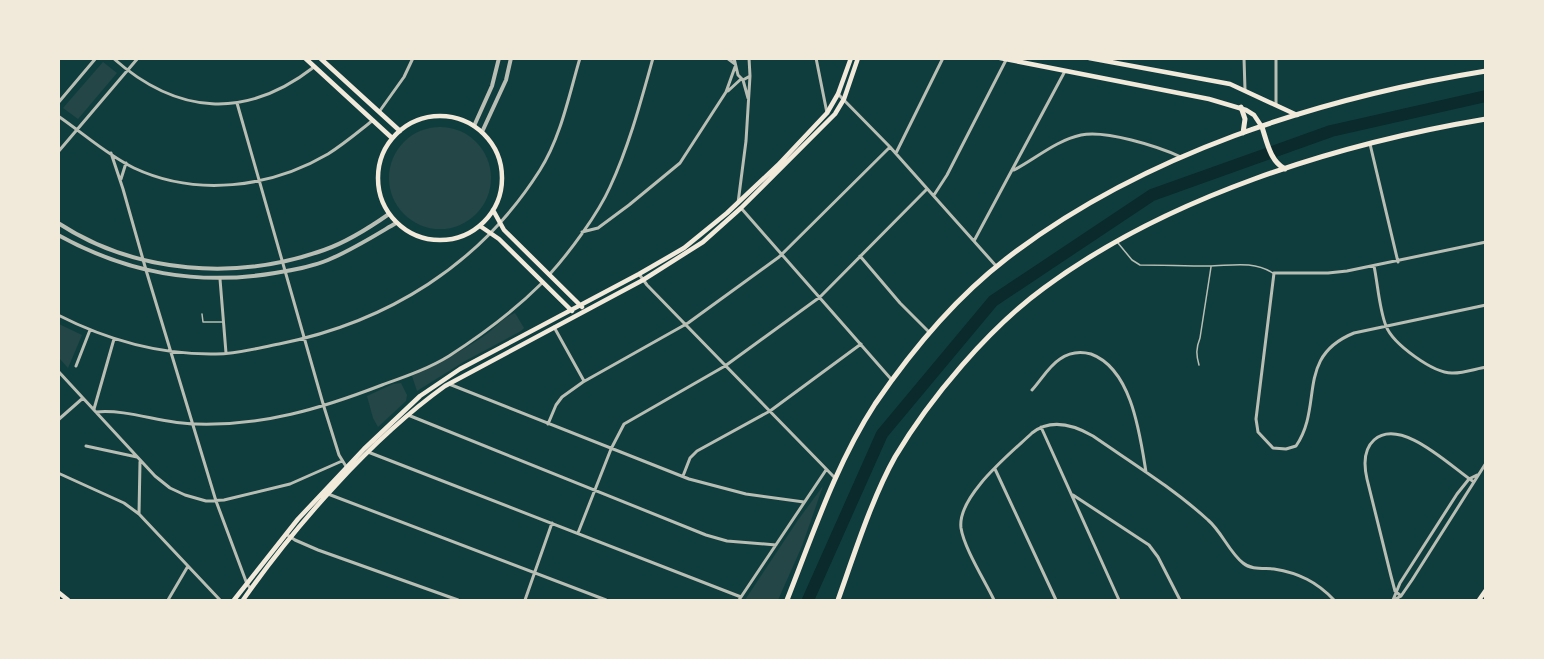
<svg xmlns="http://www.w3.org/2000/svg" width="1544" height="659" viewBox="0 0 1544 659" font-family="Figtree,sans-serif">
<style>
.green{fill:#244646}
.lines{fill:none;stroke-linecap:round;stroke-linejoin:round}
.river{stroke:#0a2a2b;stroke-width:12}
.service{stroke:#b8beb3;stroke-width:1.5}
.minor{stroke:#b8beb3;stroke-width:3}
.tertiary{stroke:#b8beb3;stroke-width:4}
.secondary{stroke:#f1e9da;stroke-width:4.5}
.trunk{stroke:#f1e9da;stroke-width:5}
</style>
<rect width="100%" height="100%" fill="#0f3d3e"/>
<path class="green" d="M103,62L117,73L78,119L63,108Z
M389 178a51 51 0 1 1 102 0a51 51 0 1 1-102 0Z
M515,313L524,328L521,331L465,361L417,391L412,376C438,363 465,350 488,333C497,326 504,317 515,313Z
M59,324L82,335L68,368L59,358Z
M401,383L407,395L406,401L378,427L373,418L367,396L393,384Z
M823,486L802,546L778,600H745L798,520Z"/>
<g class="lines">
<path class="river" d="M808,600L882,434L993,301L1152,195L1331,131L1486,96"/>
<path class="service" d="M1118,243L1132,260L1140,265C1163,265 1185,266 1208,266C1230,266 1252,260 1273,273
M202,314L203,322H223
M1199,365C1196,355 1196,348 1200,338L1211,267"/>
<path class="minor" d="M113,58C177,115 246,120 314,67
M727,58L735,64
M734,58L738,75L743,80L750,76L749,58
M816,58L827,113
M1244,58L1245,90
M743,80L748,98
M728,91L741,79
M838,94L890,147L997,267
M58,103L96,58
M237,103L324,407L339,455L347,468
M1276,105V58
M379,112L404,77L413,58
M58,116C83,133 107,155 134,168C196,197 270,188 328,154C344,144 358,132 372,121
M1370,144L1398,262
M58,152L138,58
M111,153L123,189L146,270L216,501L247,584L251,589
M896,153L943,58
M1014,170C1035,159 1057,140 1081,135C1106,130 1157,146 1181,157
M121,179L126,163
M934,195L947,175L1006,60
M738,203L746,141L750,76
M741,208L891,379
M582,232L598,228L629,205L680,163L726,92L735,67
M974,241L1065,71
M1486,242L1347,271L1328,273H1274L1256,419L1258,432L1273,448L1286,449L1296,446C1324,405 1295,357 1354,333L1486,305
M860,256L900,303L929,332
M1374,266C1378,285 1379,308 1386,326C1393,344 1434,374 1453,373C1464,373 1475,369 1486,367
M639,274L647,285L835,478
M549,275C569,253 598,214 610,187C629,146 641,101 653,58
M220,279L226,353
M58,315C107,340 160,355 216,354C237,354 258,348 279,344C388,322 480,265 540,170C561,137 569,95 580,58
M554,327L584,381
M76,366L90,330
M58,371L155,476L170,488L185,495L206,501L224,500L290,484L342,461
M449,384L689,479L746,494L804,502
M1032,390C1041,380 1049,366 1060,359C1070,352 1080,351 1091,354C1132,369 1140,435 1146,472
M94,409L114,339
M96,412C130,409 162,424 196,424C263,426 320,409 382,385C404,377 428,369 449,356C480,336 516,309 542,283
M408,415L706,535L727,541L776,545
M58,420L83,398
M548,424L556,405L562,397L583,382L688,323L779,257L890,147
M1041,427L1119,600
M86,446L137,457
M368,452L741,597
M995,469L1056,600
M58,473L124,503L139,514L220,600
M683,476L690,458L697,451L770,411L861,344
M328,494L606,600
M1073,495L1149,545L1158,557L1180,600
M139,514L140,462
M578,533L611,449L624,424L725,366L820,297L927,189
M286,534L295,540L318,550L458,600
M1401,596L1395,591L1391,576L1367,479C1364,466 1363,450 1374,440C1401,416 1452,468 1474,482
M168,600L188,566
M525,600L552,523
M739,600L826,470
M994,600C985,581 964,548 961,528C957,496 1011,453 1032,433C1051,418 1074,425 1093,436C1132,463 1173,488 1208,520C1222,532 1229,552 1243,563C1251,570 1264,568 1274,569C1299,573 1317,582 1334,600
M1393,600L1400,583L1457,494L1469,479L1477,475
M1394,600L1401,596L1412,580L1486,463"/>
<path class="tertiary" d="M474,126L492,86L499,58
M482,132L506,80L511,58
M58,223C136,274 237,281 324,250C347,242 369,228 389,214
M58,235C127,273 197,286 275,273C293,270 311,267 328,260C352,250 374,236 396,223"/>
<path class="secondary" d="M305,58L392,138
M320,58L400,131
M1000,58L1209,99L1246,110L1254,115L1262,127
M1089,58L1230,84L1297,115
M378 178a62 62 0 1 1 124 0a62 62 0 1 1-124 0Z
M493,210L504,230L582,307
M480,226L499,239L572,311
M58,592L68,600
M234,600L298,519L364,449L420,396L460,369L639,274L684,248L727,213L778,165L827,113L838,94L851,58
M243,600C295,526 371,439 445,386L643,280L703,242L741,208L835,114L844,99L858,58
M1479,600L1486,590"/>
<path class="trunk" d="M1241,107L1245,119L1243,133
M1262,127C1267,142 1270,161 1285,169
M787,600C813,534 836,464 875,404C912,350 954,299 1006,259C1142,154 1319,98 1486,71
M838,600C854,555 872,498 895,457C930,398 989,328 1044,288C1167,197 1336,144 1486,119"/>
</g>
<rect width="1544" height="659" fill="none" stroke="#f1e9da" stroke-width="120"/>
</svg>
